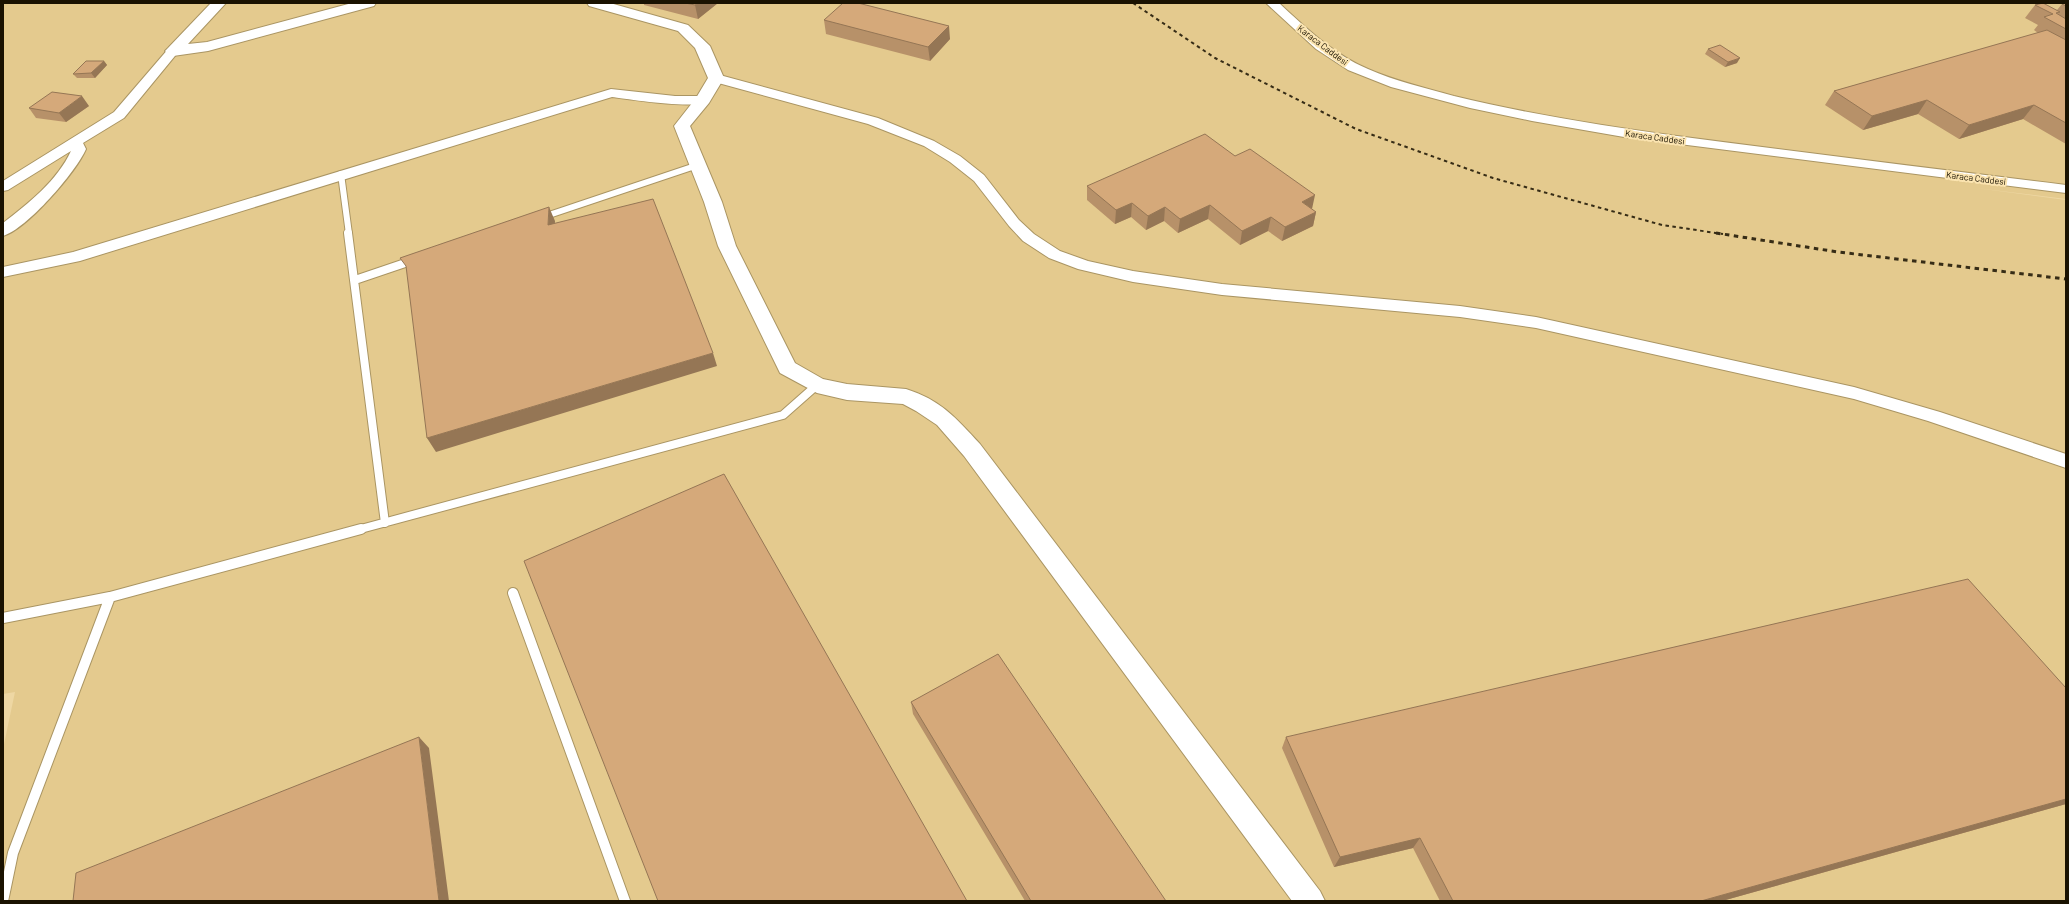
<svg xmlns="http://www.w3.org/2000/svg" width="2069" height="904" viewBox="0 0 2069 904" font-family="Barlow,sans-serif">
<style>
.built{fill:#e4ca8e}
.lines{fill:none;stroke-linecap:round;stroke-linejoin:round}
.lane-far2-casing{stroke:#aa9563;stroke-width:8}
.lane-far1-casing{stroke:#aa9563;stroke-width:10}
.lane-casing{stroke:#aa9563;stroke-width:12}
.street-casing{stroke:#aa9563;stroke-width:2}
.secondary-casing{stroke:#aa9563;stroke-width:2}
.lane-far2{stroke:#fff;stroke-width:6}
.lane-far1{stroke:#fff;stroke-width:8}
.lane{stroke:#fff;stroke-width:10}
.street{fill:#fff;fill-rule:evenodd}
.secondary{fill:#fff;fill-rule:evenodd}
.rail-far1{stroke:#362c16;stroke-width:2;stroke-dasharray:3.5 3.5;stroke-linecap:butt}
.rail{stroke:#362c16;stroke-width:3;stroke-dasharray:4.5 4.5;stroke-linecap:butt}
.wall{fill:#b79169}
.shaded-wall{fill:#957655}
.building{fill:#d5a97a;stroke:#957655}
.labels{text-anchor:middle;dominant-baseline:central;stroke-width:4;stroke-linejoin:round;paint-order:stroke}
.far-street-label{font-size:9px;fill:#1a1201;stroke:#fbe4b0}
</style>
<rect width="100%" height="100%" fill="#eed7a3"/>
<path class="built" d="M3,3H2066V199L1976,188L2066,200V901H3V749L15,692L3,694Z"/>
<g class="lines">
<defs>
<path id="lane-far2" d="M341,174L349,234
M540,218L698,165"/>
<path id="lane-far1" d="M348,233L385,523
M355,280L414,260
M357,530L783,415L817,385"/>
<path id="lane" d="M513,593L625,901
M3,618L110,597L361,529
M3,901L13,853L110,597"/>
<path id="street" d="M1266,3H1279C1306,28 1333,54 1368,69C1395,81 1425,88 1454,96C1528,114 1603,126 1677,136C1807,153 1936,169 2066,185V193L1624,137L1532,121L1470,108L1391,87L1348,70L1316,49Z
M173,47L179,51L124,118L83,143L86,149C76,172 27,229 3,236V223C29,203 57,181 71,151L8,190L3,191V181L114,112L169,48Z
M716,74L878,118L934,141L960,156L984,175L1019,220L1034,234L1060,251L1088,261L1133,271L1222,284L1460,306L1536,317L1854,387L1940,412L2066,454V468L1928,421L1854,399L1536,328L1460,317L1222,295L1133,282L1078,269L1049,258L1023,241L1009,226L974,181L950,162L924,146L868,124L711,81L710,78L711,75Z
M611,89L675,96H703L710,100C702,111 627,99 612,97L80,261L3,277V267L73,252Z"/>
<path id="secondary" d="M211,3H226L188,44L207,42L352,3H376L374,6L208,51L173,56L168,54L165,51L168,48Z
M587,3H610L688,25L710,46L724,78L709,103L690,126L722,202L736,246L795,363L823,379L847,384L906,389C941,400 956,418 980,444L1320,891L1325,901H1292L964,456L937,425L916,411L903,404L847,400L817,393L780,373L718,246L704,202L674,126L696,98L708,78L695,48L678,31L589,6Z"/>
</defs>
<use href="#lane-far2" class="lane-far2-casing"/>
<use href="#lane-far1" class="lane-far1-casing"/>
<use href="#lane" class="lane-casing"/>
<use href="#street" class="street-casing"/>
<use href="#secondary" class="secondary-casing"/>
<use href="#lane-far2" class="lane-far2"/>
<use href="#lane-far1" class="lane-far1"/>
<use href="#lane" class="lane"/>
<use href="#street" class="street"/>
<use href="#secondary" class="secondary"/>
<path class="rail-far1" d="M1133,3L1215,58L1356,129L1493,178L1662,225L1723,234"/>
<path class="rail" d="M1716,233L1838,252L2066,279"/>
</g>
<path class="wall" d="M644,3H718L698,19L644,5Z
M2066,3V144L2023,119L1959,139L1918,114L1863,130L1825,105L1834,91L2038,33L2034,30L2038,25L2025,18L2035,5L2057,10L2062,4Z
M824,20L950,39L930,61L826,34Z
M1708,49L1737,63L1725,67L1705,54Z
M104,61L107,65L95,78H77L73,74Z
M89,106L66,122L36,118L29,108Z
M1235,156L1316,212L1313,226L1282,241L1268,231L1240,245L1208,219L1178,233L1164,221L1146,230L1131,217L1115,224L1087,200V186Z
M2066,688V804L1722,901H1440L1413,848L1334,867L1282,748L1286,737Z
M911,702L1166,901H1025L913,714Z"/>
<path class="shaded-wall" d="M698,3H718L698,19L695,5Z
M949,26L950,39L930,61L928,47Z
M1740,58L1737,63L1725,67L1728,62Z
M104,61L107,65L95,78L91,73Z
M82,96L89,106L66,122L59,113Z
M1927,100L1918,114L1863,130L1872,116Z
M2034,105L2023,119L1959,139L1969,125Z
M1315,195L1312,209L1302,202Z
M1132,203L1131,217L1115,224L1116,210Z
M1210,205L1208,219L1178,233L1180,219Z
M549,207L555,221L554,239L548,225Z
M1165,207L1164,221L1146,230L1148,216Z
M1316,212L1313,226L1282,241L1285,227Z
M1271,217L1268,231L1240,245L1242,231Z
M713,353L717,366L436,452L427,438Z
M419,737L429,748L449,901H439Z
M2066,799V804L1722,901H1701Z
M1420,838L1413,848L1334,867L1340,857Z"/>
<path class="building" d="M685,3H698L695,5Z
M843,3H858L949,26L928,47L824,20Z
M2043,3L2060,12L2056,13L2066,19V29L2044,17L2053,14L2035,5Z
M2064,3H2066V6L2062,4Z
M2047,30L2066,40V123L2034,105L1969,125L1927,100L1872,116L1834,91Z
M1720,45L1740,58L1728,62L1708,49Z
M86,61H104L91,73L73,74Z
M52,92L82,96L59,113L29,108Z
M1205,134L1235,156L1250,149L1315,195L1302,202L1316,212L1285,227L1271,217L1242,231L1210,205L1180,219L1165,207L1148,216L1132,203L1116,210L1087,186Z
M653,199L713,353L427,438L406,266L400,258L549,207L548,225Z
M724,474L967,901H658L524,561Z
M1968,579L2066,688V799L1701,901H1453L1420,838L1340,857L1286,737Z
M998,654L1166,901H1031L911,702Z
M419,737L439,901H73L76,873Z"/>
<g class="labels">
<g class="far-street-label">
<text transform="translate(1323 45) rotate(37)">Karaca Caddesi</text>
<text transform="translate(1655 137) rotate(8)">Karaca Caddesi</text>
<text transform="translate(1976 178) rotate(7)">Karaca Caddesi</text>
</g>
</g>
<rect width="2069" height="904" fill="none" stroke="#1a1201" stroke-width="8"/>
</svg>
